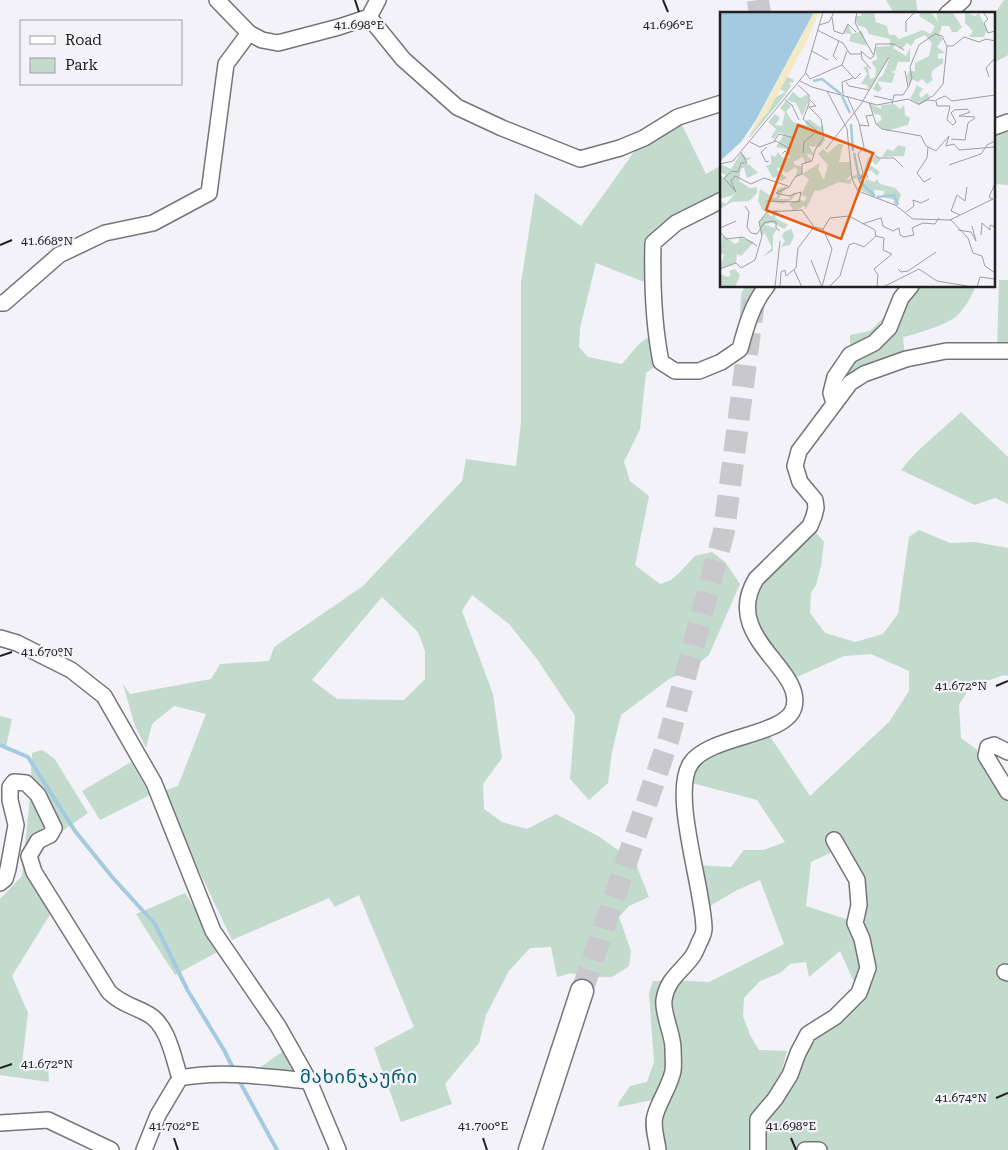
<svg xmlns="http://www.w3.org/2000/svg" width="1008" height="1150" viewBox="0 0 1008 1150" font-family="'Roboto Serif','Noto Sans Georgian',serif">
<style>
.green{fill:#c2dbcd;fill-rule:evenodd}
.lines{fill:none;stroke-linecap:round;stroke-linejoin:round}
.stream{stroke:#a3cadf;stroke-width:4}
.highway-tunnel{stroke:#c8c8cd;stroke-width:22;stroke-dasharray:22 11;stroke-linecap:butt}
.minor-casing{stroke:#75747a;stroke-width:18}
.highway-casing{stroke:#75747a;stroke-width:25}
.minor{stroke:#fff;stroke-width:15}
.highway{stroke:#fff;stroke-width:22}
.ticks{fill:none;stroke:#212123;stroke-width:2}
.labels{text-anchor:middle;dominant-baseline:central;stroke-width:4.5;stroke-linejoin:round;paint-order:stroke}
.quarter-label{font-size:18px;letter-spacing:1px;fill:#00596f;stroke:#f2f2f8}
.inset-river{fill:none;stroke:#a3cadf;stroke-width:2.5}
.inset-road{fill:none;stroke:#9e9ea3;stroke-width:1}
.view{fill:#e8590c;fill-opacity:0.15;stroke:#e8590c;stroke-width:2.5}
.inset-edge{fill:none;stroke:#212123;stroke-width:2.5}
.ticks-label{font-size:12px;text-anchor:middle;fill:#212123;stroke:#f2f2f8;stroke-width:4.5;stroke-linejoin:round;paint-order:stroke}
</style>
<rect width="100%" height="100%" fill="#f2f2f8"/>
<path class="green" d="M886,0H916L918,14H892L893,12Z
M1004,0H1008V55L994,63L995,13Z
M678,117L706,174L722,165V200L654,243L652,285L596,263L580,328L579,347L588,357L622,364L638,345L655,332L661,362L646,373L640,429L624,462L630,481L649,496L635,565L660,584L671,580L679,573L695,556L712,552L725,562L740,584L709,655L694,667L669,679L621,715L612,752L608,783L589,800L570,779L575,716L537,659L509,624L472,595L462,611L493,694L502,758L483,784L484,809L502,822L527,829L556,814L598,836L635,862L649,897L629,906L619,917L631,951L629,966L612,977H585L571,973L557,977L551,947L530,948L509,971L486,1015L479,1043L445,1084L452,1104L401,1122L374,1048L414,1027L359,895L335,907L329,898L232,940L181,833L164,791L178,786L206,714L174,706L152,724L146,748L135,726L123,684L130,694L211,679L220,664L269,661L274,647L363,586L462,481L466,459L516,466L521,422V283L535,193L581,226L644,138ZM382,597L418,632L425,651V679L404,700L337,699L312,680Z
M1008,125V185L994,184V131Z
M999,280H1008V350H997Z
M745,286H767L746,327L721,362L739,336L741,294Z
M901,286H975C974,295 960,315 953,319C938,327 920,333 903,337L905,358L850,382L835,377L850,355V335L870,331L883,318L889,327L901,298Z
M961,412L1008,457V504L995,498L975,505L901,470C918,448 941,431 961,412Z
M810,526L824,542L821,566L816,585L811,593L810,613L825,633L855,642L883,634L898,614L909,537L919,530L950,543L975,542L1008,548V676L1004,675L970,687L959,705L961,738L986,756L989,762L983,767C987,776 1001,779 1008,788V1150H658L662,1098L618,1107L619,1102L630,1086L647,1082L654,1062L649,993L653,981L671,980L709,982L784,944L760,880L735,891L702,911L694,865L731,867L744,850H763L785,842L757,800L684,781L691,762L765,729L810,796L889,722L909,691V671L871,654L844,656L788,681L767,652L748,597ZM839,849L859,905L855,922L806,906L811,862ZM840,951L859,993L798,1053L775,1096L787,1051L759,1050L750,1035L743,1016L744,998L760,981L780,973L790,964L806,962L809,977Z
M0,716L12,719L6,747L0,746Z
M42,750L54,758L88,813L31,853L54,908L12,976L28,1013L22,1063L48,1064L49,1082L0,1075V899L22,876L30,796L32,753Z
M131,762L150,795L100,820L82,791Z
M185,893L221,950L175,975L136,914Z
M286,1049L298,1075L255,1071Z"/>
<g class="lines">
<path class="stream" d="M0,745L28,757L75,831L113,878L155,924L188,991L224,1050L232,1066
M241,1084L277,1150"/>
<path class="highway-tunnel" d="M758,0L760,14
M582,991L668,741L724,531L756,286"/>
<defs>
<path id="minor" d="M217,0L249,33L262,40L278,43L339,27L369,17L378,0
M947,14L963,0
M369,17L403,59L457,107L502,128L580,159L620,148L644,138L678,117L722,103
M994,127L1008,122
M722,200L676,223L653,243C652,284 653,322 661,362L675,371H699L721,362L740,349C746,327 752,304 767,286
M0,303H4L59,255L105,233L153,223L209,193L226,64L249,33
M834,403L831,393L835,377L850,355L874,343L889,328L901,298L911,286
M0,638L17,643L71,670L104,696L154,783L213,931L278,1026L309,1081L338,1150
M1008,752L994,745L988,747L986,756L1008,792
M0,883L5,879L8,869L16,825L10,800V787L14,782L26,783L38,795L54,828L50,835L38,841L29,856L34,872L109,992C120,1003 133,1006 146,1013C168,1023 173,1057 180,1078L158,1115L144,1150
M1005,972L1008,973
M180,1078C222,1070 267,1077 309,1081
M0,1123L48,1120L111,1150
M658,1150C657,1140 652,1126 655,1116C659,1101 670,1086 673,1071C674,1064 673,1055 673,1048C673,1035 662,1012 664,1000C667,979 681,972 692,957C695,953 697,948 699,943C701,939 704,934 704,929C704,890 670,793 691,763C710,735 787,736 794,707C804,668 721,637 756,579L810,526L814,516L816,508L815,500L800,482L795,466L799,451L850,383L864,374L906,359L946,351H1008
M758,1150V1119L775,1099L790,1075L798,1053L808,1034L835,1017L859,993L868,968L862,939L855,923L859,905L857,880L834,840
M805,1150H819"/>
<path id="highway" d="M530,1150L582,991"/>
</defs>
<use href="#minor" class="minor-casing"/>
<use href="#highway" class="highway-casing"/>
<use href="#minor" class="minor"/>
<use href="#highway" class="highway"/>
</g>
<path class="ticks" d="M355,0L359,12M663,0L668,12M0,245L12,240M0,656L12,652M996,686L1008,681M0,1068L12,1064M996,1098L1008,1093M174,1138L178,1150M483,1138L487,1150M791,1138L796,1150"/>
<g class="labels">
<g class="quarter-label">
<text x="359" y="1076">მახინჯაური</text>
</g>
</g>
<g transform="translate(720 12)">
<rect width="275" height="275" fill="#f2f2f8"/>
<path d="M142,0L154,1L156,10L167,14L169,23H175L179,27L203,18L210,22L212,20L215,14L199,4L201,0H211L218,10L216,0H232L242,15L237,20H232L229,14H222L219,23L223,27L217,35L225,41L218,42V47L223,46V51L213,58L211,63L213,68L207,72L202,67L198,70L191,67L189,74L187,64L189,59H195V51L209,44L212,31L205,23L196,27L191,34L187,31L182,37L176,32L173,36L186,44L190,36V50H178L175,59L170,60L175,61L172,71L157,69L162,77L158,80L153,77L159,66L163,63L170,45L149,78L147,73L141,72L147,62L143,55L148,54L150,67L155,65L156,56L151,50L157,47L155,35L170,34V27L149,22L146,16L137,13L135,4H141ZM245,0L255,4L259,1L267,18L264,25H249L253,19L245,11ZM128,12L132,22L142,19L147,34L129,29L131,22L123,21ZM66,64L74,68L73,71L69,70L71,74L63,86L30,125H29L56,85L65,80L60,77ZM197,73L203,77L199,82L201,86L207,81L210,85L197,91L190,87ZM73,80L80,86L88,82V91L82,104L76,91L67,88ZM66,89L71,94L66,100L73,110L87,114L85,110L89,107L100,115L103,112V126L106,127L100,135L89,134L94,143L86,142L92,149L85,151L83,145L73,150L75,153L81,154L82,161L75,165L78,158L75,155L67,161L58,155L57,158L67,166L61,169L59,164L53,166L46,154L51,152V143L55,145L58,140L65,148L70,145L67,137L56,135L64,122L59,120L54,127L51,125L56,117L48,110L55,102L60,106L55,113L62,114L65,100L60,96ZM149,91L161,97V93L174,92L180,97L184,93L185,103L190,106L188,113L166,119L156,112L162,107L160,103L154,102ZM118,132H123L119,150H130L131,163L126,168L131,167V172L119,170L99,179L95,178L86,197L84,194L74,199L69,192L80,187L84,190L87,185L81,183L89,167L82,162L100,151L98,157L104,168L108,153L98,142L103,137L108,141ZM178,133L186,135L184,144L162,145L167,137L173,139ZM21,141L27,146L32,145L24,151L30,153L38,161L27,166L24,156H21L19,169L30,176L37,175V181L29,189L12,190L0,197V189L6,192L14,183L20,185L13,183L0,187V163L4,166L6,163L0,160V152L11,157ZM154,144L161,147L156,153L152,149L150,153L160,160L157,164L151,158L144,161L140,170L137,166L132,167V164L143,162L148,145L152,147ZM147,167L154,170L157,167L160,172L175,176L181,182L177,194L173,191L175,188L163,185L164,179L154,178L155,185L140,178V173ZM67,174L58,187H70L69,184L77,179L72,187L63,192L47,189L49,194L43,199L38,189L40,177L54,186L57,185V177ZM53,198H58L55,206L68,213L64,217L53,211L44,212L57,217L53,223V239L42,245L52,236L45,221L42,224L39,210L47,200L52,205ZM70,214L74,224L70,233L61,235L65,229L62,225L64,220L71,217ZM3,223L15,232L19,230V225L34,230L21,244L17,242L16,251L0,257L4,243L0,241ZM15,257L20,263L15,275H0V262L8,265L11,263L9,259Z" fill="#c2dbcd"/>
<path d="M94,0H99L87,29L48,100L28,125Z" fill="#f3e9c4"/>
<path d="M0,0H94L36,108L21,130L0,149Z" fill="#a3cadf"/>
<path class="inset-river" d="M93,69L102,67L121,82M122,84L130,101M131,112L133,139M134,141L140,170L155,184M157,185L174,183L178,193"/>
<path class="inset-road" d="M137,0L135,11L154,44L150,47L141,39L142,47L151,57M263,0L268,7L264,11L268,21L275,19M112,5L114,19L123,22L128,12L136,20M99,13L109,10L114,0M97,18L123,31L130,42H141M186,20V9L195,0M227,34H233L244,25L259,30L266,27L275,29M92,39L108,48M154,43L156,32H174L184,38M117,48L113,44L119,29M122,53L135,67L141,61M185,59L188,75M86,61L90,67L122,53L127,39M269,65L266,56L275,46M80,69L92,75L157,93L188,87L198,92L213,84L223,72L227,34M126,70L129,74L149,78M78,73L89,83V92M107,79L127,117L132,167L138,179L175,193L193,207L231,208L248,226L253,241L262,244L265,254L275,261M123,83L122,70L133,66M127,84L139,111L144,135L138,142M154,84L172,88M65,88L72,93L79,108M216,88L225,84L232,89L275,83M149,90L156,112L162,117L201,124L206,134L216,139L229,124L226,134L234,132L239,138L275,135M172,92L174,83H183L189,74L192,66L190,55L199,33L215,22L222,24L227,34M198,93L207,88L216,89L217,94H230L227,108L233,113L236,110L231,101L234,98L247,97L250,100L239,104L255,105M89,95L96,94L90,88M139,113L149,114L146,104L153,103M231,127L245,128L248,111L255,106M54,129L59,122L74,126M30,130L40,135L56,129L68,136L69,143L65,139L62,142M47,135L41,140L46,150L49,149M208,135L207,146L197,161L204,170L211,166M144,136L159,146H174L183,155M106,137L141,92L169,45M83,141L84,130L97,119L83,107L89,92M138,142L143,161L140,167L146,161L148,166M0,152L13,149L85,62L103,0M229,153L261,142L267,133L275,129M16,180L11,169L15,164L31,172L44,166L68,174M16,180L4,166L12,159L18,160L21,151H27L21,140M47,189L79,190L81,180L69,184L56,181L69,175L75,165L82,162V152L92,149L95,138L104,125L101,107L89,95M25,194L29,200L27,215L31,221L37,222L44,211L52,209L56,210V216L60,219M186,200L194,194L193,188L201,191L209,187M240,203L231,199L237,183L245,189L247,175M230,208L273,187L269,185L275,172M142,212L161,206L163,214L173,219L179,216L180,223L184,225L194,223L192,216L203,211L215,212L219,206M0,216L16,209M103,217L110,206L129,204L155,218L156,224L164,226L163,238L172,242L154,257L158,263L157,275M238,218L251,220L256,229L252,214M0,220L6,227L23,225L37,234M261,223L262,211L270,218V213L275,215M91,248L102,275M0,257L16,251L21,256L35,248L42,224L39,210L47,200L82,198L94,215M178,257L181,260L188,259L216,240M74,258L82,275M55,275L60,229M60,275L61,260L65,258L66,264L76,256L78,236L94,215L103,217L112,237L102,275M109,275L120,264L129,233L134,231L144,235L156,224M163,275L199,257L217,269L253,275M257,275L260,265L275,267"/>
<path class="view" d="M78,113L153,141L121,227L46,198Z"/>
<rect width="275" height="275" class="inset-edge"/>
</g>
<g class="ticks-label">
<text x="359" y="29">41.698°E</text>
<text x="668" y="29">41.696°E</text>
<text x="47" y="245">41.668°N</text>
<text x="47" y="656">41.670°N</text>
<text x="961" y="690">41.672°N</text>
<text x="47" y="1068">41.672°N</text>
<text x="961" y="1102">41.674°N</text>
<text x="174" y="1130">41.702°E</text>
<text x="483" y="1130">41.700°E</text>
<text x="791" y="1130">41.698°E</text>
</g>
<rect x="20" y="20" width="162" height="65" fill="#f2f2f8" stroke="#9e9ea3"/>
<rect x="30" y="36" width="25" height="8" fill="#ffffff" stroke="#9e9ea3"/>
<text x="65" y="45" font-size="15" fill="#212123">Road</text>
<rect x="30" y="58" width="25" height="15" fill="#c2dbcd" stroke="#9e9ea3"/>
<text x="65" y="70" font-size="15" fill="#212123">Park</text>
</svg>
